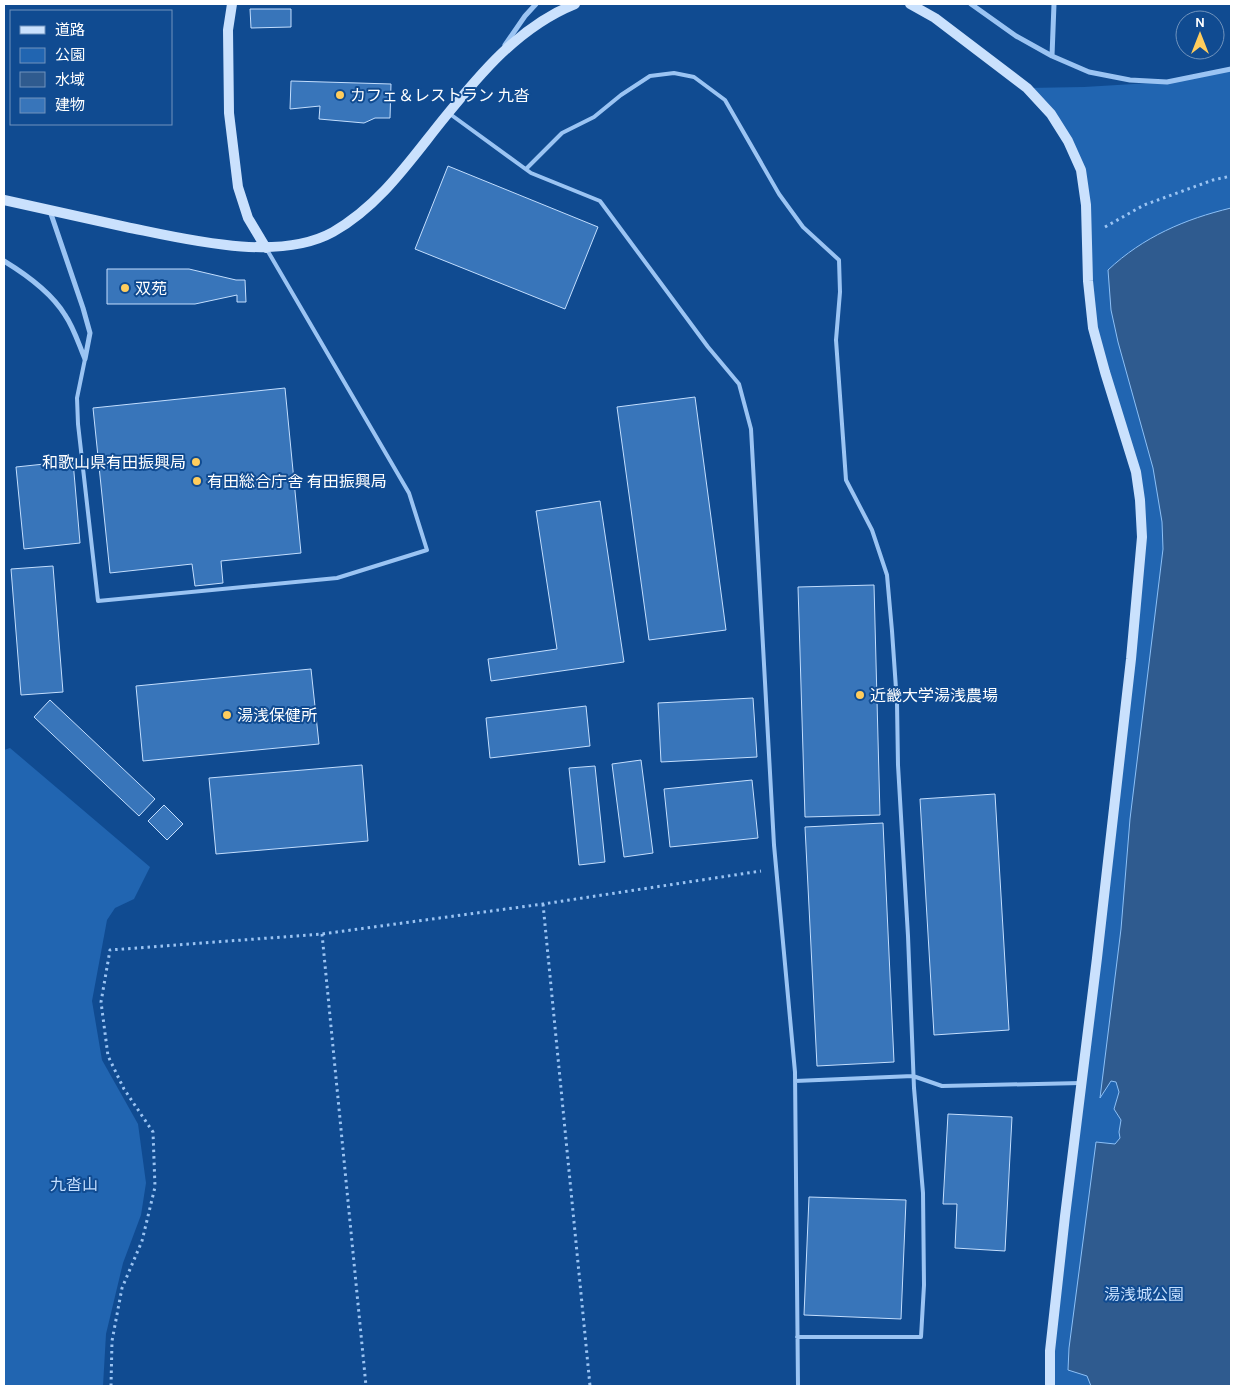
<svg xmlns="http://www.w3.org/2000/svg" width="1235" height="1390" viewBox="0 0 1235 1390" font-family="Karla,'Noto Sans JP',sans-serif">
<style>
.green{fill:#2165b1}
.water{fill:#2f5b8f;stroke:#8cc0f7}
.building{fill:#3875ba;stroke:#c3defe}
.lines{fill:none;stroke-linecap:round;stroke-linejoin:round}
.path{stroke:#9bc4f3;stroke-width:3;stroke-dasharray:2.5 4;stroke-linecap:butt}
.lane{stroke:#9bc4f3;stroke-width:4}
.street{stroke:#9bc4f3;stroke-width:5}
.secondary{stroke:#cae1fd;stroke-width:10}
.poi-dot{fill:#ffcd5d;stroke:#104b91;stroke-width:2}
.labels{text-anchor:middle;dominant-baseline:central;stroke-width:4;stroke-linejoin:round;paint-order:stroke}
.poi-label{font-size:16px;fill:#fff;stroke:#104b91;text-anchor:start}
.park-label{font-size:16px;fill:#c3defe;stroke:#104b91}
</style>
<rect width="100%" height="100%" fill="#104b91"/>
<path class="green" d="M1231,69V1386H1050L1131,659L1140,500L1093,328L1086,205L1068,141L1027,88L1084,87L1167,82Z
M10,748L150,867L134,899L115,908L107,920L92,1001L102,1060L138,1124L146,1183L141,1215L123,1263L106,1334L103,1386H4V750Z"/>
<path class="water" d="M1231,208V1386H1091L1087,1376L1068,1370L1069,1348L1096,1142L1115,1144L1120,1138L1119,1132L1121,1120L1114,1109L1119,1092L1116,1082L1111,1081L1100,1098L1121,929L1130,819L1163,549L1162,522L1153,468L1118,342L1111,310L1108,270C1143,237 1185,219 1231,208Z"/>
<path class="building" d="M250,9H291V27L251,28Z
M291,81L391,84L390,118H375L364,123L319,119L320,106L290,109Z
M448,166L598,227L565,309L415,249Z
M107,269H189L236,280H245L246,302H237V295L195,304H107Z
M285,388L301,553L221,561L223,583L195,586L192,564L110,573L93,408Z
M695,397L726,630L649,640L617,407Z
M73,461L80,543L24,549L16,467Z
M600,501L624,662L491,681L488,659L557,649L536,511Z
M53,566L63,692L21,695L11,569Z
M874,585L880,815L805,817L798,587Z
M311,669L319,744L143,761L136,686Z
M753,698L757,757L661,762L658,703Z
M50,700L155,799L139,816L34,717Z
M586,706L590,746L490,758L486,718Z
M641,760L653,853L624,857L612,764Z
M362,765L368,841L216,854L209,778Z
M595,766L605,862L579,865L569,768Z
M752,780L758,838L670,847L664,789Z
M995,794L1009,1030L934,1035L920,799Z
M164,805L183,824L167,840L148,821Z
M883,823L894,1062L817,1066L805,827Z
M948,1114L1012,1117L1005,1251L955,1248L957,1204H943Z
M809,1197L906,1200L901,1319L804,1315Z"/>
<g class="lines">
<path class="path" d="M1105,227L1144,205L1213,180L1231,176
M543,904L590,1386
M322,934L366,1386
M111,1386L112,1341L122,1288L142,1241L155,1187L153,1132L124,1089L108,1056L101,1002L110,950L322,934L543,904L761,871"/>
<path class="lane" d="M450,114L531,173L600,201L708,347L739,384L751,429L774,845L795,1072L798,1386
M526,169L562,133L594,117L621,95L650,76L674,73L694,77L725,100L779,194L803,227L839,260L840,292L836,340L846,480L872,530L887,575L892,631L897,703L898,765L908,936L914,1088L923,1193L924,1285L921,1337H797
M85,359L77,398L78,424L98,601L337,578L427,550L409,493L266,248
M795,1081L913,1076L942,1086L1081,1083"/>
<path class="street" d="M971,4L1016,36L1052,56L1089,72L1130,80L1167,82L1231,69
M505,45L525,16L536,4
M1052,56L1054,4
M4,261C27,275 51,292 65,315C74,328 79,345 85,359L90,333L83,308L50,211"/>
<path class="secondary" d="M232,4L228,30L229,113L238,187L248,218L266,248
M910,4L935,18L1027,88L1051,114L1068,141L1081,170L1086,205L1088,281L1093,328L1105,372L1136,472L1140,500L1142,537L1131,659L1097,958L1065,1216L1050,1351V1386
M4,200C44,209 85,218 126,227C185,239 277,263 333,232C379,206 409,162 441,122C479,75 518,27 575,4"/>
</g>
<g class="poi-dot">
<circle cx="340" cy="95" r="5"/>
<circle cx="125" cy="288" r="5"/>
<circle cx="196" cy="462" r="5"/>
<circle cx="197" cy="481" r="5"/>
<circle cx="860" cy="695" r="5"/>
<circle cx="227" cy="715" r="5"/>
</g>
<g class="labels">
<g class="poi-label">
<text x="350" y="95">カフェ＆レストラン 九沓</text>
<text x="135" y="288">双苑</text>
<text x="186" y="462" text-anchor="end">和歌山県有田振興局</text>
<text x="207" y="481">有田総合庁舎 有田振興局</text>
<text x="870" y="695">近畿大学湯浅農場</text>
<text x="237" y="715">湯浅保健所</text>
</g>
<g class="park-label">
<text x="74" y="1184">九沓山</text>
<text x="1144" y="1294">湯浅城公園</text>
</g>
</g>
<rect width="1235" height="1390" fill="none" stroke="#ffffff" stroke-width="10"/>
<rect x="10" y="10" width="162" height="115" fill="#104b91" stroke="#7093bd"/>
<rect x="20" y="26" width="25" height="8" fill="#cae1fd" stroke="#7093bd"/>
<text x="55" y="35" font-size="15" fill="#ffffff">道路</text>
<rect x="20" y="48" width="25" height="15" fill="#2165b1" stroke="#7093bd"/>
<text x="55" y="60" font-size="15" fill="#ffffff">公園</text>
<rect x="20" y="72" width="25" height="15" fill="#2f5b8f" stroke="#7093bd"/>
<text x="55" y="85" font-size="15" fill="#ffffff">水域</text>
<rect x="20" y="98" width="25" height="15" fill="#3875ba" stroke="#7093bd"/>
<text x="55" y="110" font-size="15" fill="#ffffff">建物</text>
<g transform="translate(1200 35)"><circle r="24" fill="#104b91" stroke="#7093bd"/>
<path d="M0-4L9 19L0 12L-9 19Z" fill="#ffcd5d"/>
<text y="-8" font-size="14" font-weight="bold" text-anchor="middle" fill="#ffffff">N</text>
</g>
</svg>
